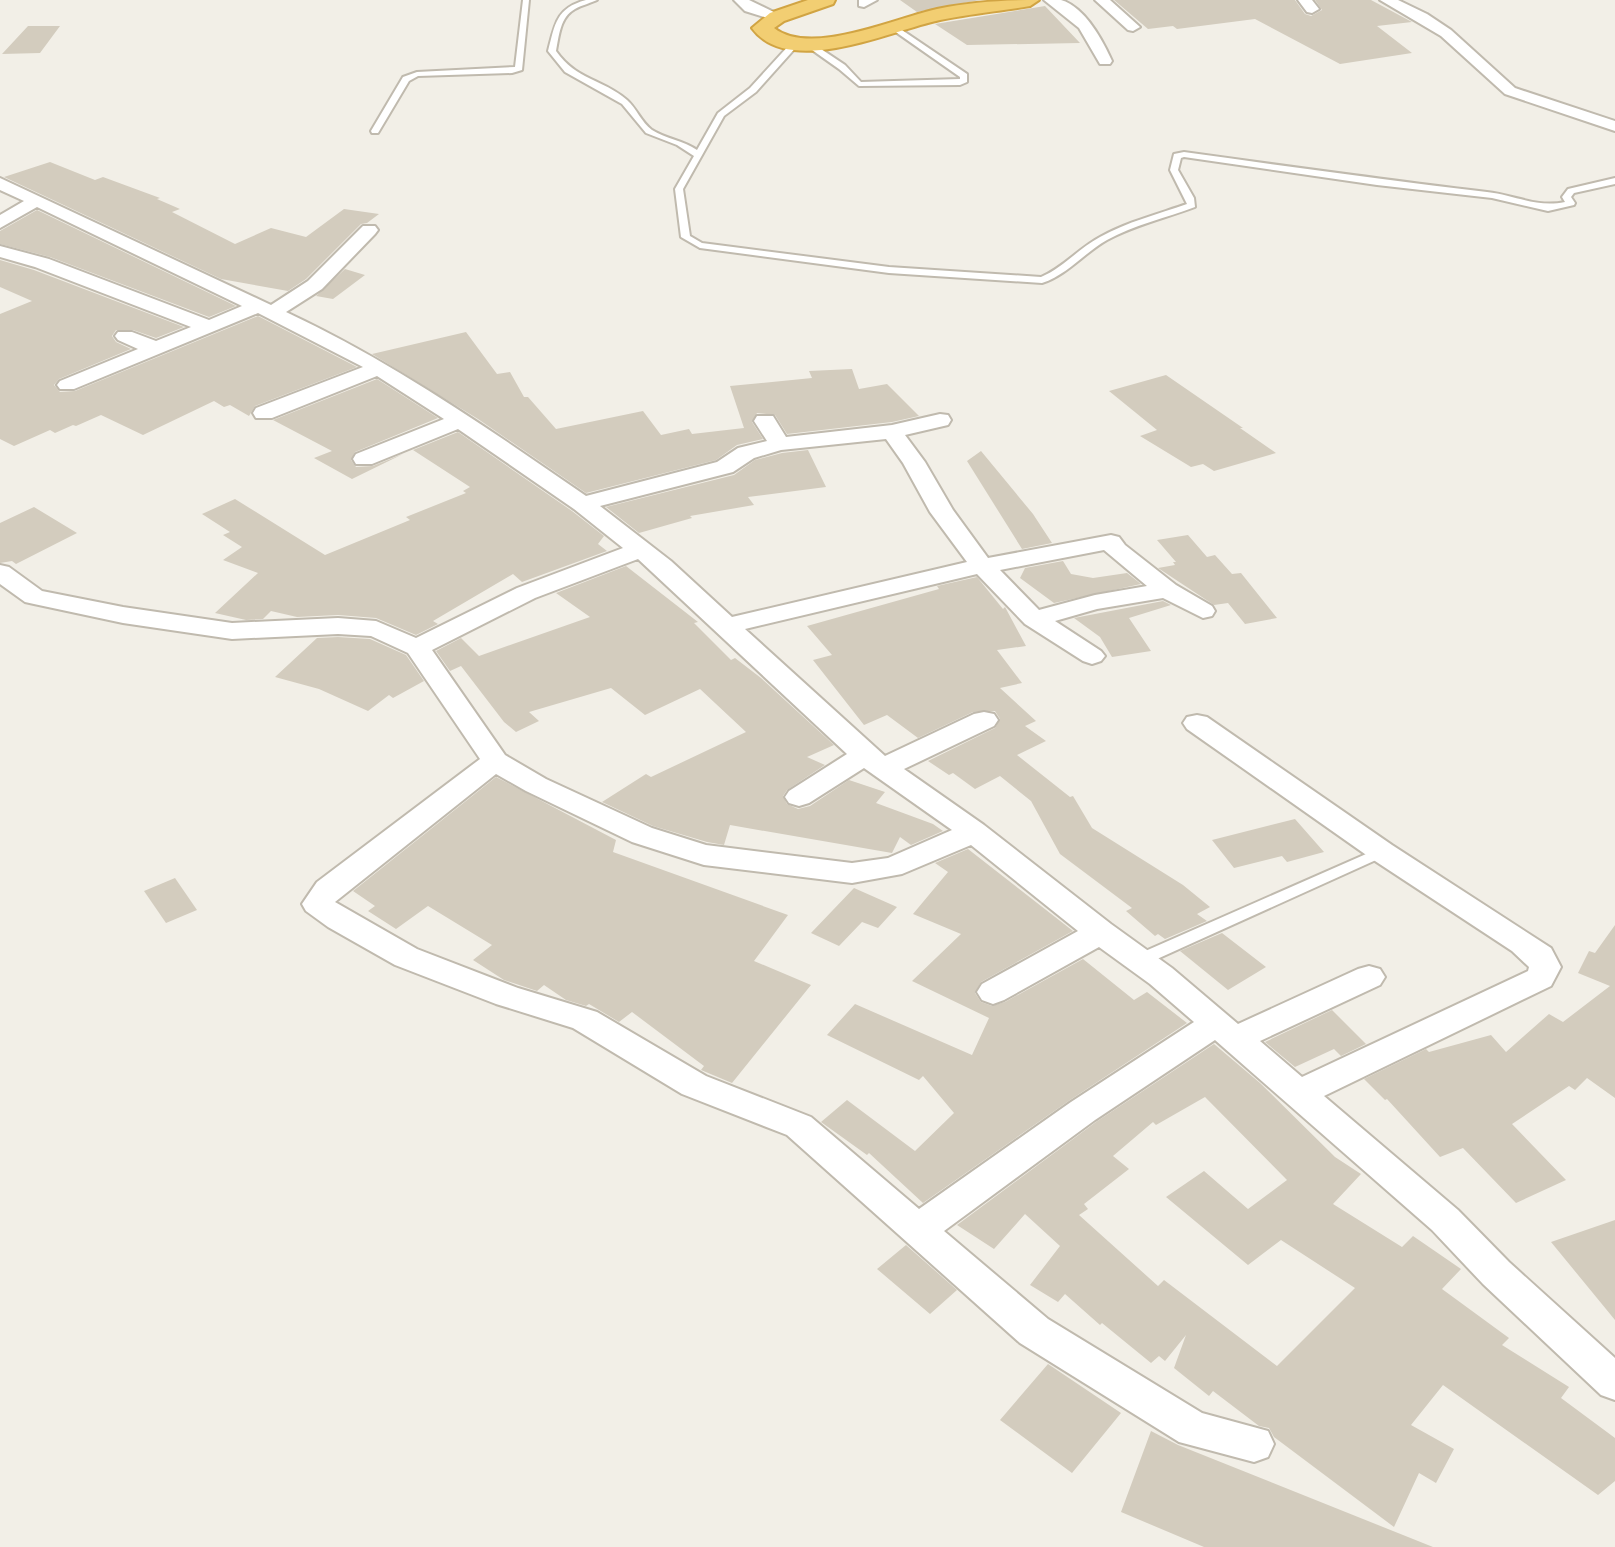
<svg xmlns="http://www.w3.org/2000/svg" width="1615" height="1547" viewBox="0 0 1615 1547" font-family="'Nunito Sans',sans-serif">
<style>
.building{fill:#d3ccbe;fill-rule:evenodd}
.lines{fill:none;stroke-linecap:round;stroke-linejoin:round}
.lane-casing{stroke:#c0baae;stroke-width:4}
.street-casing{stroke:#c0baae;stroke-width:4}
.highway-casing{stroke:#d1a443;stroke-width:4}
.lane{fill:#fff;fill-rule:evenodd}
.street{fill:#fff;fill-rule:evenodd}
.highway{fill:#f2ce72;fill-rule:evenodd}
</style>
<rect width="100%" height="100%" fill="#f2efe7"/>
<path class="building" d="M900,0H980L917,12Z
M1114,0H1295L1305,14L1311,16L1322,10L1315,0H1371L1412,22L1377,26L1412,53L1340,64L1255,19L1177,29L1173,26L1148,29Z
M1045,6L1080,43L967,45L935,24Z
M28,26H60L40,53L2,54Z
M50,162L95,180L103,177L160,198L157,199L180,209L172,212L235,244L271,228L306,237L344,209L379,214L367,223L361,224L306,279L288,291L221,279L4,177Z
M37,210L236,306L209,317L50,257L0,244V231Z
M0,260L34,270L184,327L156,338L133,330H116L112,336L116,342L131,349L59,379L54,385L60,392L75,391L258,316L357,367L255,406L249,416L230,405L224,407L214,401L143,435L101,415L76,426L73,425L55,433L50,430L14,446L0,439V314L32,301L0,287Z
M345,269L365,275L333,299L316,296Z
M466,332L497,374L510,372L524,397H528L556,429L643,411L661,435L689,429L692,434L744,428L730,386L812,378L809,371L852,369L859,389L887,384L919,416L892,422L787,434L775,415L757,413L752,422L763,439L737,445L716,460L586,493L478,419L372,354Z
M1166,375L1243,428H1240L1276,453L1214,471L1203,464L1191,467L1140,436L1157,430L1109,391Z
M377,379L438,418L355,452L351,460L356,467L373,466L403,454L352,479L314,458L332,451L273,420Z
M458,432L572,511L604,536L598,544L607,551L522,582L513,574L433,621L438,624L416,635L376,618L338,615L297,617L271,611L263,619L246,620L215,613L258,573L223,560L242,547L223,535L230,532L202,514L235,499L325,555L410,520L406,517L466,493L463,491L470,487L413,450Z
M808,450L826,487L748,497L754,505L690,516L692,518L639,533L606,507L734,475L755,460L782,453Z
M981,451L1033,514L1052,543L1022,549L967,461Z
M34,507L77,533L16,564L12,561L0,563V523Z
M1188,535L1207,557L1215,555L1232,574L1241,573L1277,618L1245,624L1228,603L1214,605L1158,568L1175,565L1173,562H1176L1157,540Z
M1063,561L1071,574L1093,578L1127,573L1141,584L1054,603L1020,578L1025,568Z
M626,566L698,622L694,623L731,660L735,658L761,678L834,745L807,757L825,765L787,790L783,796L787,804L798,809L810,806L849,780L885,792L876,803L933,824L943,831L911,845L900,837L892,853L730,825L724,845L707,842L653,826L602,802L646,774L651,777L746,732L700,689L645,715L611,688L529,712L539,721L516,732L504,722L461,666L450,671L436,651L461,638L479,656L590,617L556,593Z
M977,577L1003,609L1005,607L1026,646L997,650L1022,683L1000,688L1036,721L1025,726L1046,741L1017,755L1070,797L1073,796L1092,828L1183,885L1210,907L1197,914L1207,921L1165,939L1158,934L1155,936L1126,911L1132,908L1060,854L1031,801L1000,776L975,789L953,773L949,775L928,761L995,728L1000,719L995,711L973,712L918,738L887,715L864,725L813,660L832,655L807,626L939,589L937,586Z
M1163,601L1171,605L1129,618L1151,651L1112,657L1100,637L1074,618Z
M338,637L370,639L406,655L424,681L393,698L389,695L368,711L319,689L275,677L317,638Z
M496,777L616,840L613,852L788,915L754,961L811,985L732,1083L701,1070L704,1066L632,1012L619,1022L589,1004L586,1006L566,1000L544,985L537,991L504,980L473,960L492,945L428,906L396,929L368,911L375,906L353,891Z
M1295,819L1324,852L1287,862L1282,856L1234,868L1212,840Z
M968,849L1073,931L981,982L975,993L981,1002L992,1006L1005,1002L1083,959L1134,1000L1147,992L1187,1023L1070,1100L923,1203L869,1153L867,1155L821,1122L847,1100L915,1151L954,1113L923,1076L919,1080L827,1035L855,1004L972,1055L989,1018L912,981L961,934L913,914L948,872L935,863Z
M175,878L197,910L166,923L144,891Z
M854,888L897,907L878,928L862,922L839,946L811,933Z
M1615,925V1098L1587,1078L1575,1090L1569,1086L1512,1124L1566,1180L1516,1203L1463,1148L1440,1157L1387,1099L1385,1100L1364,1079L1426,1049L1429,1052L1491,1035L1506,1052L1549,1014L1563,1022L1610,986L1578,973L1589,951L1595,953Z
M1222,933L1266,967L1228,990L1180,951Z
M1332,1010L1366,1044L1341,1056L1334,1049L1295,1067L1265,1042Z
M1214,1044L1260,1083L1335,1157L1361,1174L1333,1204L1402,1247L1413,1236L1461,1269L1442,1289L1509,1338L1502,1345L1569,1387L1561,1398L1615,1438V1481L1598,1495L1443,1385L1411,1425L1454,1449L1436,1483L1419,1473L1394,1527L1274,1437L1269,1428L1259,1426L1213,1391L1209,1396L1174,1368L1186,1335L1165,1361L1159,1356L1151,1363L1102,1323L1100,1325L1065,1294L1058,1302L1030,1285L1060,1246L1025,1214L994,1249L957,1225L1096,1122ZM1205,1097L1287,1180L1248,1209L1204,1171L1166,1197L1248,1265L1281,1240L1355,1288L1277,1366L1164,1280L1158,1286L1079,1215L1088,1209L1084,1204L1129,1169L1113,1156L1153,1122L1156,1125Z
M1615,1220V1320L1551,1242Z
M906,1245L957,1290L930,1314L877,1269Z
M1048,1364L1121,1413L1072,1473L1000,1420Z
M1151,1431L1178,1445L1433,1547H1204L1121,1512Z"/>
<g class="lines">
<defs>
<path id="lane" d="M523,0H529L522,70L512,73L418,76L409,81L378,133H372L371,131L403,77L417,72L515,67Z
M586,0H597C591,3 582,5 575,9C560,17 559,36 556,51C576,80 603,79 627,100C637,109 641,122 652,130C666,139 683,140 697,150L718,113L750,88L792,42L799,44L756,92L724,116L683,189L690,236L702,243L889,267L1041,277C1063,268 1079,248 1100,237C1127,222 1158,214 1187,204L1170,170L1174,154L1184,152C1285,166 1386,180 1487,192C1515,195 1536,208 1565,202L1562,197L1568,189L1615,178V184L1574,193L1571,197L1575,203L1574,205L1548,211L1492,198L1377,185L1184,157L1181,158L1178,170L1194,198L1195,207C1166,218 1134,225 1107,240C1084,253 1067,275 1042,283L889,273L700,248L681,237L675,189L694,156L677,145L646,133L622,104L565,72L548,51C555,24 556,8 586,0Z
M893,24L967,74V82L960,85L859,86L839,69L805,45L812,43L845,65L861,82L960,79V77L890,28Z
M1382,847L1389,852L1387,855L1146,964H1134L1132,960L1134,956Z"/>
<path id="street" d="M734,0H749L784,17L777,21L745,11Z
M859,0H877L864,7L859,6Z
M1044,0C1049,0 1057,0 1061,0C1085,7 1103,41 1112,61L1110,64H1100L1079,28Z
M1095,0H1110L1140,27L1133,31L1128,30Z
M1298,0H1312L1319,9L1312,13L1307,12Z
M1380,0H1398L1427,14L1451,30L1515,88L1615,121V131L1505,94L1441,36Z
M0,178L271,305L308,281L363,226H375L378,230L375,234L322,289L286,312C393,362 489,429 586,496L717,462L738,448L767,441L754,421L757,416H773L786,437L892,425L940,414L948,415L951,420L948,425L905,435L925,462L953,510L988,558L1111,535L1119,537L1125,545L1176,585L1212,606L1215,611L1212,616L1203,618L1163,598L1097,609L1055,621L1101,651L1105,656L1101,661L1092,664L1083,661L1025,624L977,574L745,629L885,756L974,714L984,712L994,714L998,720L994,726L904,769L984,825L1111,924L1172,968L1238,1024L1358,969L1369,966L1380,969L1385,977L1380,985L1260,1041L1302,1077L1528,971L1529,967L1512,951L1372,859L1187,729L1183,723L1187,717L1197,715L1207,717L1392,845L1551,948L1561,967L1551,986L1324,1096L1458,1210L1509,1262L1615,1358V1400L1601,1395L1483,1284L1432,1230L1215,1040L1095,1120L944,1231L1048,1319L1202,1413L1268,1431L1274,1444L1268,1457L1254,1462L1179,1442L1020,1343L787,1135L682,1094L573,1028L496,1004L395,965L328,927L306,911L302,904L317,882L480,759L408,653L371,636L338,634L232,639L123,623L34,604L25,602L0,584V565L9,567L42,591L123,607L232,623L338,618L376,621L416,638L517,588L623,548L574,509L458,429L372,464H356L353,459L356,454L444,419L377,376L272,418H256L253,413L256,408L363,367L258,313L74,389H60L57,385L60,381L138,349L118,340L115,336L118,332H132L156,341L191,327L35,267L0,257V246L49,259L209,320L242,306L37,207L0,228V215L24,201L0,190ZM886,439L903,463L930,512L967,562L732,617L671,561L600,506L733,472L754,458L781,450ZM1104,550L1147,586L1095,595L1039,610L1000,570ZM638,559L847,754L789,791L785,797L789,803L799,806L809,803L864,768L952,830L888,858L852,863L706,845L652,828L546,779L505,755L432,650L535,598ZM496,774L526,791L632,842L704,865L852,883L902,874L971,845L1078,931L982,984L977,992L982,1000L993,1004L1004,1000L1099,947L1150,984L1194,1022L1071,1102L919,1209L811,1117L706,1076L597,1012L518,988L417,949L335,902Z"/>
<path id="highway" d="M808,0H835L833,4L784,21L774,28C811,57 895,18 937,9C971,2 1004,0 1039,0L1030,6C1000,11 970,14 940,20C892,30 789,79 752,28L770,13Z"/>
</defs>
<use href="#lane" class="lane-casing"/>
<use href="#street" class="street-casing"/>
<use href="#highway" class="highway-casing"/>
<use href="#lane" class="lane"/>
<use href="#street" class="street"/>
<use href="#highway" class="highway"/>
</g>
</svg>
